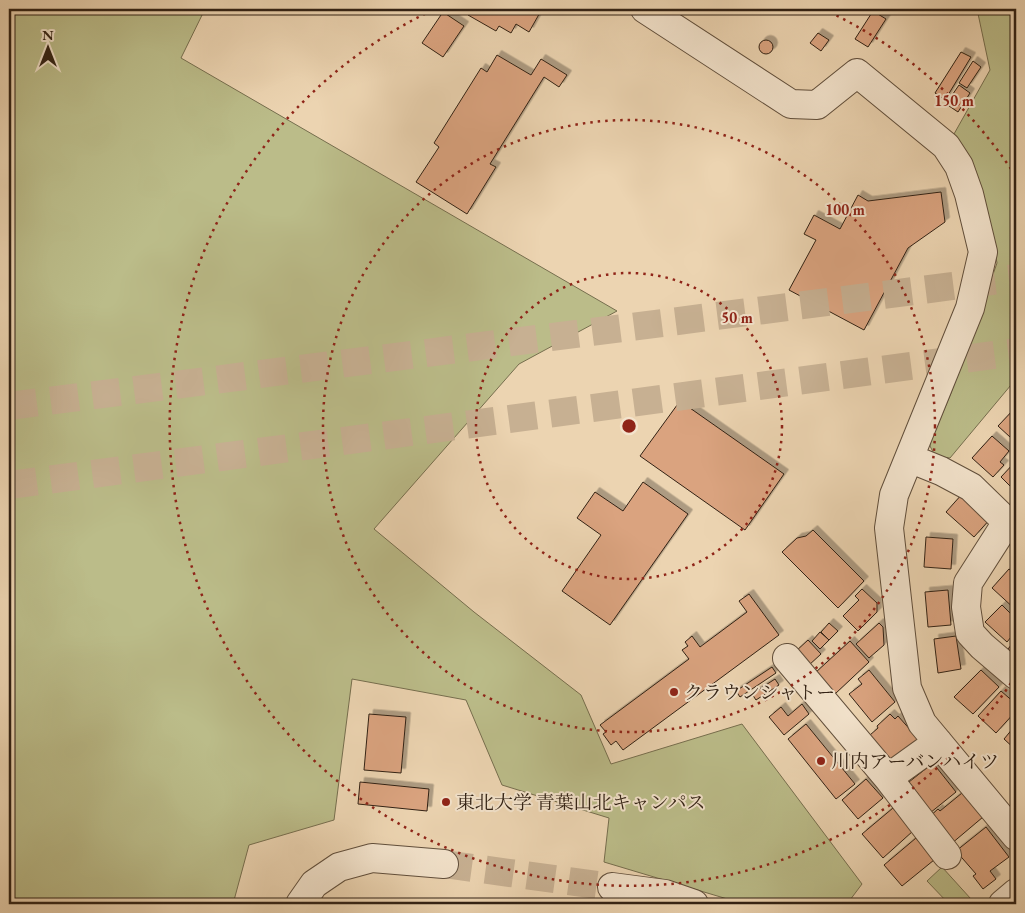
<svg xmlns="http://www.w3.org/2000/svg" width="1025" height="913" viewBox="0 0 1025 913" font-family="'EB Garamond','Noto Serif JP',serif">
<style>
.green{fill:#bbbc89;stroke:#766e4e}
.building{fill:#daa37f;stroke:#312114;filter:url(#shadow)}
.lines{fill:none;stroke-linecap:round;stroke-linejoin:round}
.minor-tunnel{stroke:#c7b092;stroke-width:28;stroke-dasharray:28 14;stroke-linecap:butt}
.highway-tunnel{stroke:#c7b092;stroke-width:28;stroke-dasharray:28 14;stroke-linecap:butt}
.minor-casing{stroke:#604e3b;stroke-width:30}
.minor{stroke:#f3e3cc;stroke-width:28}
.ring{fill:none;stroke:#8f2418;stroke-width:2.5;stroke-dasharray:2.5 5}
.poi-dot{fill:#8f2418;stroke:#f3e3cc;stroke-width:2}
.labels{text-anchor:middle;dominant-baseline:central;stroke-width:4;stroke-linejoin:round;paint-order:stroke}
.poi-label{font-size:19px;fill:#312114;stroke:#f3e3cc;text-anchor:start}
.centre{fill:#8f2418;stroke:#f3e3cc;stroke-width:2.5}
.ring-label{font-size:15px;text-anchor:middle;font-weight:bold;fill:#8f2418;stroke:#f3e3cc;stroke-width:4;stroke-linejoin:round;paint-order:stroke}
</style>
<defs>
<filter id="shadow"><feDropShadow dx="4.5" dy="-4.5" stdDeviation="0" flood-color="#0004"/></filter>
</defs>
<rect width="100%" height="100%" fill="#ecd4b1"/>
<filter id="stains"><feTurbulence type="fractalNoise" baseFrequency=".004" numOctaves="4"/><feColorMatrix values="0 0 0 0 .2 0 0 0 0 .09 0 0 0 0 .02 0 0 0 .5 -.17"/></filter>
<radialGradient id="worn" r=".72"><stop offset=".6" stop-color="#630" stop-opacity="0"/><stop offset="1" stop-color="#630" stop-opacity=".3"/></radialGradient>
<path class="green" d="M9,9H205L181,58L617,311L519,364L374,529L474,612L581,695L611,764L742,724L862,884L847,904H744L604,862L609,818L502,785L466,700L352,679L334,820L249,845L233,904H9Z
M977,9H1016V379L950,458L935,456L930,446V436L938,424L951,393L997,263L989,218L966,152L954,134L990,70Z
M942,867L971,899L965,904H949L927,881Z"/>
<path class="building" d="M472,9H542L529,32L516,24L511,33L499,26L496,31L468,15Z
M873,11L886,19L868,47L855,39Z
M443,12L464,26L443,57L422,43Z
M818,33L829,40L821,51L810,43Z
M759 47a7 7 0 1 1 14 0a7 7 0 1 1-14 0Z
M961,52L971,57L945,100L935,93Z
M497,55L531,75L541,59L567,75L559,87L544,77L490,164L496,167L467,214L416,182L439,147L434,143L481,68L487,72Z
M973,61L981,67L967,88L959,83Z
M959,85L970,93L958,112L946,104Z
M941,192L945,222L908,248L864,330L789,290L816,240L804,234L814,215L840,229L858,195L868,201Z
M680,401L784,474L745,530L640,456Z
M1016,407V430L1010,437L998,426Z
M992,436L1009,451L1000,462L1004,465L993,477L972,458Z
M1016,461V492L1001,477Z
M643,482L688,514L610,625L562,591L601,535L577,518L595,492L623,511Z
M963,493L991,518L974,537L946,512Z
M813,530L864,581L838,608L782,552L797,538L806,536Z
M926,537L953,539L951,569L924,567Z
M1016,546V558L1010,553Z
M1009,569L1016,575V610L992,588Z
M862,589L877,603V612L858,631L843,616L859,600L855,596Z
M948,590L951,625L928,627L925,592Z
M749,594L779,635L623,750L616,741L611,745L603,734L606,732L600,725L689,659L682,650L688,646L685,642L692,636L700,647L747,612L739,601Z
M1002,605L1016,619V631L1007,642L985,622Z
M829,623L838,631L829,640L821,632Z
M879,623L883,627L884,645L869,658L856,644Z
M820,632L829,640L820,649L812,641Z
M956,636L961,669L938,673L934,639Z
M1016,639V656L1008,649Z
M808,640L821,654L808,666L795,652Z
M850,641L869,662L835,694L815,673Z
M772,667L776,673L740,697L736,691Z
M869,670L895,702L872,722L849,694L862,684L858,679Z
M981,670L999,687L973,714L954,697Z
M775,679L779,685L756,700L752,694Z
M1001,691L1016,704V711L996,733L978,716Z
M802,704L809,714L784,735L769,717L781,707L788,716Z
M369,714L406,717L401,773L364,770Z
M890,714L895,719L898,716L921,742L890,762L872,741L874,739L870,735L878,728L877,726Z
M806,724L855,784L836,799L788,739Z
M1014,727L1016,729V750L1004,739Z
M933,763L956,792L925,817L913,798L918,794L909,782Z
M866,779L883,798L858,819L842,800Z
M360,782L429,789L427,811L358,804Z
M962,793L983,817L951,844L928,818L938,809L940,811Z
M893,808L913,831L883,858L862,834Z
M986,827L1009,857L990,871L996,879L983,889L973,876L976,874L956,851Z
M916,838L934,860L902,886L884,865Z"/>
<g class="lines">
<path class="minor-tunnel" d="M444,864L612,887"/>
<path class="highway-tunnel" d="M9,406L1016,278
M9,485L1016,352"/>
<defs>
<path id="minor" d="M645,9L791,104L817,105L857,73L946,146L959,166L969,194L983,252L970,308L894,495L889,528L907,688L922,723L1016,836
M909,458L941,471L971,487L1007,522L968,583L966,607L970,633L982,646L1016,675
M787,658L888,778
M938,742L888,778L947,855
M612,887L665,894L694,904
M300,904L314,884L339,867L372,858L444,864
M1003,904L1016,893"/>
</defs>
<use href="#minor" class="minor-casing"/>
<use href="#minor" class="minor"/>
</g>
<g class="ring">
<circle cx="629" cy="426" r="153"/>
<circle cx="629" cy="426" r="306"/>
<path d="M1015 677A460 460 0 1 1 435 9M823 9A460 460 0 0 1 1015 175"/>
</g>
<g class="poi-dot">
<circle cx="674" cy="692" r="5"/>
<circle cx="821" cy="761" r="5"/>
<circle cx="446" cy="802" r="5"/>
</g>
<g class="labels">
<g class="poi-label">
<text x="684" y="692">クラウンシャトー</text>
<text x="831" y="761">川内アーバンハイツ</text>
<text x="456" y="802">東北大学 青葉山北キャンパス</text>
</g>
</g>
<circle cx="629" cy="426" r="8" class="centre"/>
<g class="ring-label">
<text x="954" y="106">150 m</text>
<text x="845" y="215">100 m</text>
<text x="737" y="323">50 m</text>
</g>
<rect width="1025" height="913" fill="none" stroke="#ecd4b1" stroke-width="30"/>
<rect x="10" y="10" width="1005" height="893" fill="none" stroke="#312114" stroke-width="2.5"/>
<rect x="15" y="15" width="995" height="883" fill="none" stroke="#312114"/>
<g transform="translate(48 48)" stroke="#f3e3cc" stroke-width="4" paint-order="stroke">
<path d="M0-4L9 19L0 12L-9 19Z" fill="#312114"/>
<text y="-8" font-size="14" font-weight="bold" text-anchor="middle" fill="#312114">N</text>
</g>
<rect width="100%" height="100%" filter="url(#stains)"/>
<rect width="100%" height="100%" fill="url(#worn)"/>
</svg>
